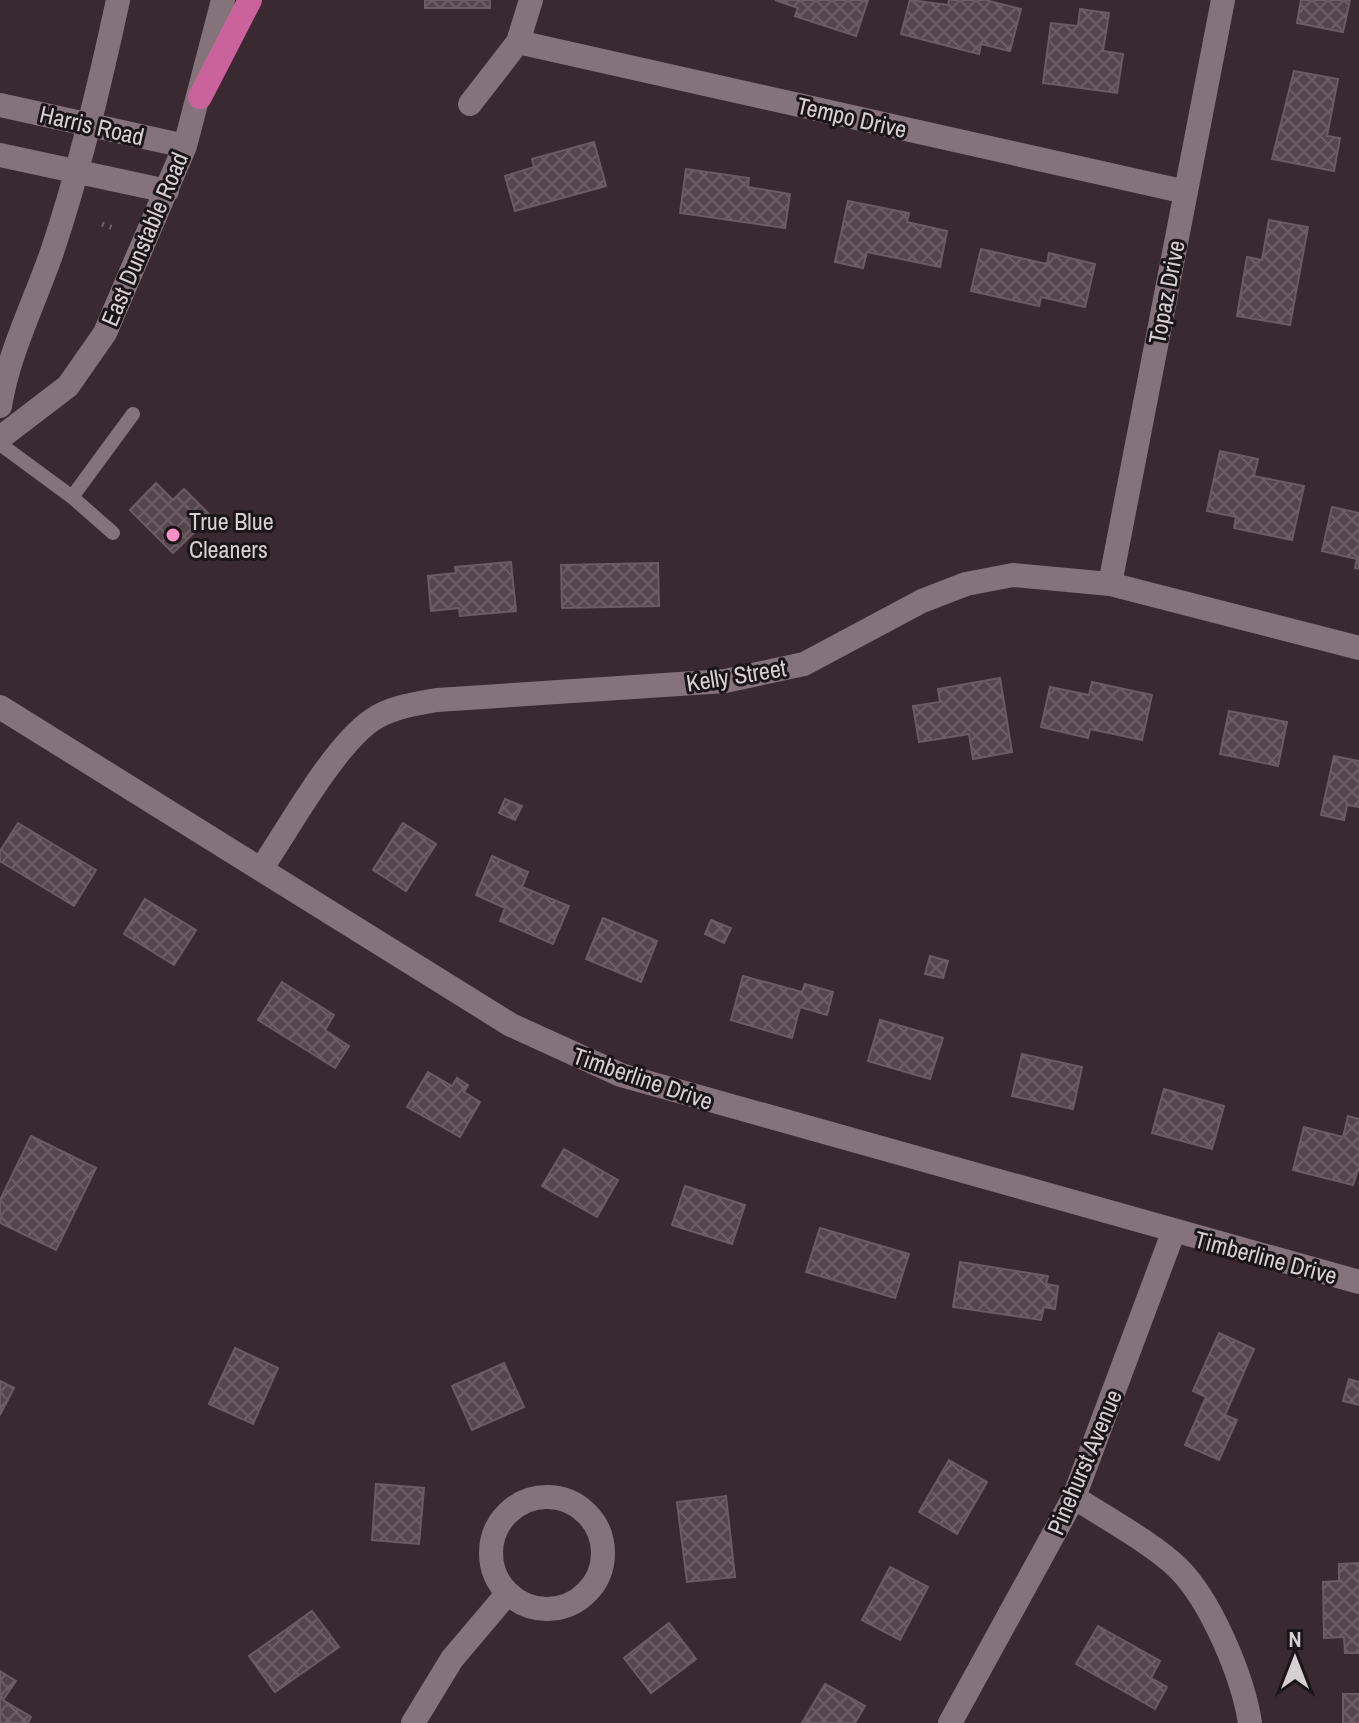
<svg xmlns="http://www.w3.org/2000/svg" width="1359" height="1723" viewBox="0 0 1359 1723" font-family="'Archivo Narrow',sans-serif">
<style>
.building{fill:url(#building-cross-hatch);stroke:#6c5b63;stroke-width:2}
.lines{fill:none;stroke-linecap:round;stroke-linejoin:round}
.path{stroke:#6d6066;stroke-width:5;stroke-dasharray:2 6;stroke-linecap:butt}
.service{stroke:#85737c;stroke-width:14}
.minor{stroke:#85737c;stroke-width:24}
.tertiary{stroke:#85737c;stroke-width:24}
.motorway{stroke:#ca639c;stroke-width:24}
.poi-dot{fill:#fa8fc8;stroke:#1c1518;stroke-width:3}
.labels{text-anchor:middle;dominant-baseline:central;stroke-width:6;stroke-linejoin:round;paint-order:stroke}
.street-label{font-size:24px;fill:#d8cfd3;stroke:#1c1518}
.poi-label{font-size:24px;fill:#d8cfd3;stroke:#1c1518;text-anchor:start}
</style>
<defs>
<pattern id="building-cross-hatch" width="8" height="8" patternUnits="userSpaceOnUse" patternTransform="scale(2)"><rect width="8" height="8" fill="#55454d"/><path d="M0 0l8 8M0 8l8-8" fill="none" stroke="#6d5f66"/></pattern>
</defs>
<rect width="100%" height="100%" fill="#392a31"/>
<path class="building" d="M425,0H490V8H425Z
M775,0H868L856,36L795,16L798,8Z
M910,0L948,5L949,0H985L1021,9L1010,51L981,44L979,54L901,34Z
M1301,0H1350L1343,32L1297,23Z
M1080,9L1109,13L1103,51L1123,54L1117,93L1043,83L1051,23L1078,26Z
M1294,71L1338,79L1327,136L1340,138L1334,171L1272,159Z
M594,142L606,186L515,211L505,176L534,167L532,159Z
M686,169L749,178L748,187L790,194L785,228L680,213Z
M848,201L909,213L907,222L947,231L940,267L867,252L863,268L835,262Z
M1269,220L1308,227L1290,325L1237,316L1247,257L1262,260Z
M981,249L1047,264L1049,253L1095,264L1085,307L1041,297L1039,306L971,291Z
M1220,451L1258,459L1254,476L1304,486L1292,540L1234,528L1236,517L1207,511Z
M156,483L173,500L184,489L211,516L173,553L130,510Z
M1332,507L1359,513V569L1355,568L1357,559L1322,551Z
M511,562L516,611L460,616L459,608L431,611L428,576L456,573L455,567Z
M658,563L659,606L562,608L561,565Z
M1000,678L1012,752L973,759L969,734L919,742L913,706L940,702L938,689Z
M1092,682L1152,695L1142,740L1090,729L1088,738L1041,727L1050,687L1089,695Z
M1229,711L1287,722L1278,766L1220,754Z
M1334,756L1359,761V807L1347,805L1344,820L1321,815Z
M505,799L522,806L515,820L499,813Z
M18,823L96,870L74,906L0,861V851Z
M403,823L436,844L406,891L373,870Z
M492,856L528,872L522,887L569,906L553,944L500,921L505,908L476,895Z
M145,899L196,930L174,965L124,934Z
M603,918L657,941L641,982L586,959Z
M711,920L731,928L724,943L705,934Z
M930,956L948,961L943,978L925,974Z
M743,976L802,992L805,984L833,992L827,1015L800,1007L792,1038L731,1020Z
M282,982L334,1015L325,1030L349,1046L335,1068L258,1020Z
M880,1020L943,1038L930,1079L868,1061Z
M1022,1054L1082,1067L1073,1109L1012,1096Z
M428,1072L452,1086L457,1078L468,1085L464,1092L480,1102L460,1137L407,1107Z
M1164,1089L1224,1106L1212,1149L1152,1133Z
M1348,1116L1359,1119V1167L1353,1185L1293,1170L1304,1127L1343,1137Z
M31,1136L96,1168L56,1250L0,1223V1200Z
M564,1149L618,1180L597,1217L542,1186Z
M685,1186L745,1205L732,1244L672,1225Z
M820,1228L909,1254L895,1298L806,1272Z
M960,1262L1048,1276L1046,1284L1058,1286L1055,1309L1044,1307L1041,1320L953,1307Z
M1219,1333L1254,1349L1225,1415L1237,1420L1219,1460L1185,1445L1206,1397L1193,1391Z
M235,1348L278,1368L253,1424L209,1404Z
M504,1363L524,1407L472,1430L452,1386Z
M1349,1379L1359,1382V1405L1343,1401Z
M0,1381L14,1388L0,1415Z
M949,1460L987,1482L957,1534L919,1512Z
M376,1484L424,1488L419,1544L372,1540Z
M726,1496L735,1577L687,1582L677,1502Z
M1359,1563V1653H1345L1344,1637L1324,1638L1323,1582L1339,1581V1564Z
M890,1567L928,1587L900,1640L862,1620Z
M312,1611L339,1647L275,1692L249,1656Z
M669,1623L696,1659L651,1693L624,1658Z
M1098,1626L1160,1661L1151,1678L1167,1687L1155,1709L1076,1664Z
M0,1671L16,1681L3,1700L31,1717L28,1723H0Z
M825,1684L865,1706L855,1723H802Z
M1343,1694H1359V1723H1343Z"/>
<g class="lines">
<path class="path" d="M102,224L116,229"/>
<path class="service" d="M0,444L72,497L113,533
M72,497L133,414"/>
<path class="minor" d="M518,42L1186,192
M470,104L518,42L531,0
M1110,584L1223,0
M0,707L511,1025L621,1075L1359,1282
M261,869C289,828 333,747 372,720C391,707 415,704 437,700L725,681L804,664L922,601L966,584L1013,575L1110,584L1359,648
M1074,1497C1104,1517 1152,1543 1177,1567C1211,1600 1243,1677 1250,1723
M491 1553a56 56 0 1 1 112 0a56 56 0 1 1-112 0Z
M413,1723L452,1659L507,1594
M950,1723L1074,1497L1173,1233"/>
<path class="tertiary" d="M0,105L185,146
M0,155L167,191
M0,406C9,351 35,302 53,249C80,168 100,84 118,0
M0,438L68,386L105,333L185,146L223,0"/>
<path class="motorway" d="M200,97L250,0"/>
</g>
<circle class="poi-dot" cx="173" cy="535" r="8"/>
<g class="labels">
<g class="street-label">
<text transform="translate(852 117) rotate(13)">Tempo Drive</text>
<text transform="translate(92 125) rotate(13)">Harris Road</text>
<text transform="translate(144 239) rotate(-67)">East Dunstable Road</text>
<text transform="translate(1166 292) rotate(-79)">Topaz Drive</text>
<text transform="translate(736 675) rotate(-9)">Kelly Street</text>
<text transform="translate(643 1078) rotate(19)">Timberline Drive</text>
<text transform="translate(1266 1257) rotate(15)">Timberline Drive</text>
<text transform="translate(1084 1462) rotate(-67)">Pinehurst Avenue</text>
</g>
<g class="poi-label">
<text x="189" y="521">True Blue<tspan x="189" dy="28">Cleaners</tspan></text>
</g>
</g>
<g transform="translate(1295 1659)" stroke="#1c1518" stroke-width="6" paint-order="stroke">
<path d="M0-6L14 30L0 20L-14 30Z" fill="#d8cfd3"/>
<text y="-12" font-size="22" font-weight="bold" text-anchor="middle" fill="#d8cfd3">N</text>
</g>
</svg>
